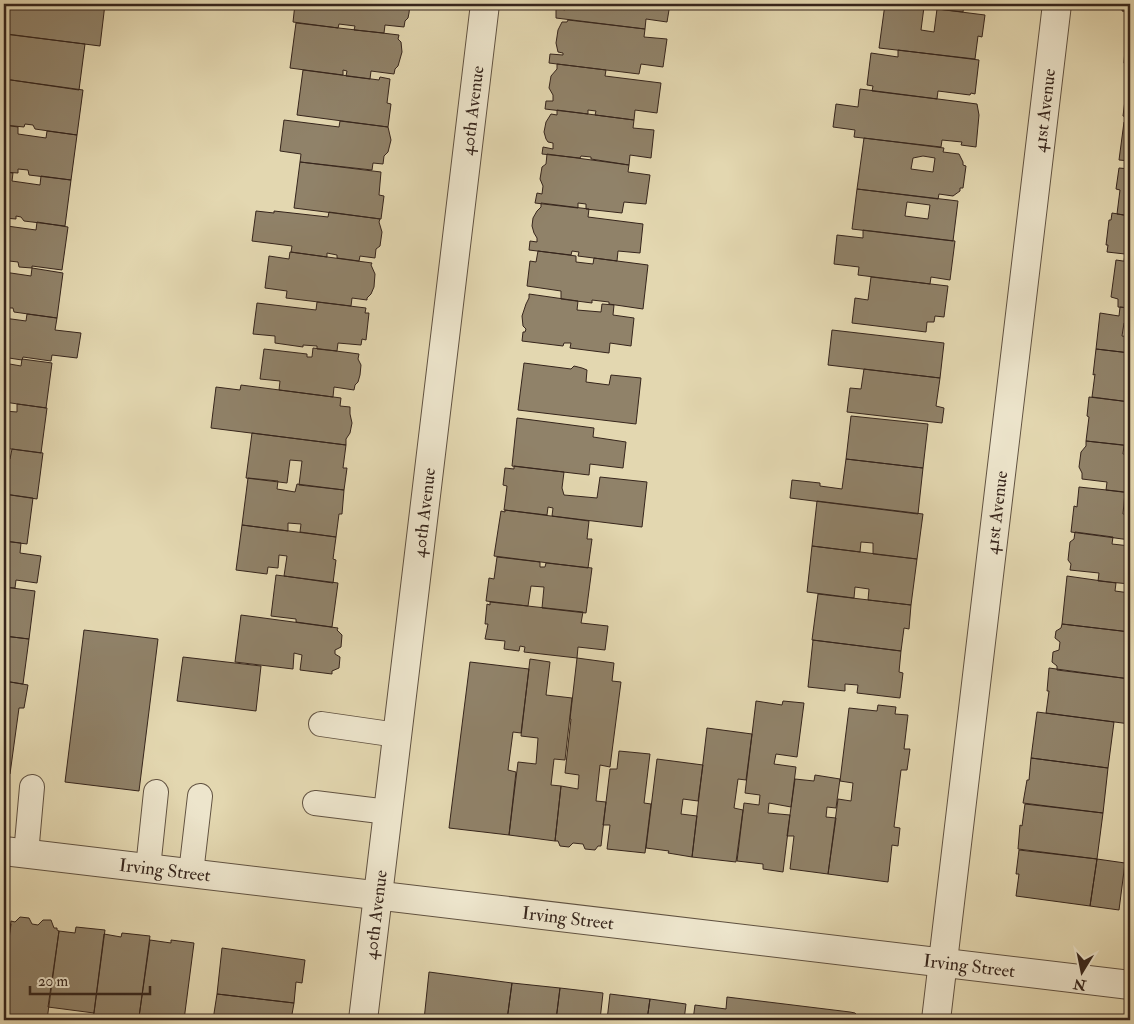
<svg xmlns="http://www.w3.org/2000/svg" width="1134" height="1024" viewBox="0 0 1134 1024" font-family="'IM FELL Double Pica',serif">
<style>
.building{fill:#908269;stroke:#36251c;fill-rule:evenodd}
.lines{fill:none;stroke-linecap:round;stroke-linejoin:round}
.service-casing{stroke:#615241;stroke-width:26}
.minor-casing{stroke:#615241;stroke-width:30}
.service{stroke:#ede5cc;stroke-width:24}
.minor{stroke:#ede5cc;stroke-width:28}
.labels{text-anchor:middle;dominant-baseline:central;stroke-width:4.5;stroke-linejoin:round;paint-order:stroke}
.street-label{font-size:18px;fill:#36251c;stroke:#ede5cc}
</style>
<rect width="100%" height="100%" fill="#e3d7b0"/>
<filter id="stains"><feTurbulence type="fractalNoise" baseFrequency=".004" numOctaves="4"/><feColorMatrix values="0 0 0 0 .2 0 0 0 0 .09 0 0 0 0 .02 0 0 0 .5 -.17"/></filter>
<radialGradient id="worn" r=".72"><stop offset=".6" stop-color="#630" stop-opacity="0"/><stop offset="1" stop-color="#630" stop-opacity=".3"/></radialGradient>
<path class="building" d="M4,4H105L100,46L7,34L8,27L4,26Z
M295,4H410L409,13L408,18L405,21L404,27L385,25L384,33L354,30L355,26L339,24L338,28L293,22Z
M561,4H670L667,22L646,19L645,29L556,18V8L565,10Z
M885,4H896L924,7L921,30L934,32L937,9L985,15L982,37L978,36L975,59L879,48Z
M896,4H964L963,12Z
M1123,4H1130V12L1122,11Z
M568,20L645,29L644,37L667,39L663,67L641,64L639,74L549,63L550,54L563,55V53L558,52L556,43L558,30L562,22H567Z
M296,23L399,35L398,39L401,42L402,52L398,66L395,69L394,74L371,71L370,79L346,76L347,71L343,70V75L290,68Z
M4,34L85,44L79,90L4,79Z
M1130,46V77V70L1124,63L1125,49Z
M898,50L979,60L975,94L971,93L970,95L938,91L937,99L872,91L873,86L867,85L871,53L898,57Z
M557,64L606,70L605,76L661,83L657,113L635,110L634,120L595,115L596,111L588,110V114L545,109L546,101H553V95L549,88L551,76L557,69Z
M303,70L379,80L380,77L390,79L387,103L391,104L388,127L297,115Z
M4,79L83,90L77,135L35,129L33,125L25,124L24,127L4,125Z
M1127,84H1130V123H1125L1126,117L1123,116Z
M860,89L977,104L979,115L976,147L961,145L962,142L942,140L941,147L854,137L855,130L833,127L836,104L858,107Z
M557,110L634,120L633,128L654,130L651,158L630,155L629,165L591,159V157L581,156L580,158L542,154L543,147L553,149V143L548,142L546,139L544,132L546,122L551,114L557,115Z
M284,120L339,127L340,121L388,127L391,140L388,152L384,156L383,164L373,163L372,170L300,162L301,154L280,151Z
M1124,122L1130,123V161L1119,160Z
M4,125L18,127V134L46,138L47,131L77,135L71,180L29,175L28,170L18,169V173L4,172Z
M864,138L944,148L943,152L959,154L963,162V165L966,166L963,188H960V191L953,196L939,194L938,199L857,189ZM923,156L935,158L933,172L911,169L913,158Z
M547,154L629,165L628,172L650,175L646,204L624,202L622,213L586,209V204L578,203V208L535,203L537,193L542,194L543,186L540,179L542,167L546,164Z
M300,162L381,172L379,195L384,196L381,219L294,208Z
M1119,168L1130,169V216L1117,214L1120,190L1116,189Z
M4,172L13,173L12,181L40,185L41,176L71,180L65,226L24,221L21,217L16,216V219L4,218Z
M857,189L958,201L953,241L852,229ZM907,202L930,205L928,219L905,216Z
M541,203L589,209L588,217L643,224L640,253L618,251L617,261L578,256L579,252L572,251L571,255L529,250L530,241L537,242V238L534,233L532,226L533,218L537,211L541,207Z
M256,211L274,213V211L328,217L329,212L380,219L379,222L382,232L380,246L376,249L375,258L360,256L359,261L337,258V255L327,253V257L291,252L292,246L252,241Z
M1112,213L1130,216V262L1124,261L1125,254L1107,252L1108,245H1106L1109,220H1111Z
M4,218L8,219L7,226L36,230L37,222L68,227L62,270L32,266V268L19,267L18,262L9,261V265H4Z
M863,230L955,241L950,280L931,277L930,284L858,275L859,267L834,264L837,235L863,238Z
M538,251L576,256V262L593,264L594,258L648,265L643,309L609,304V302L592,300V303L561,299V291L527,286L530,261L536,262Z
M290,252L372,263L371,265L375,274L374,287L371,294L367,298V300L352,298L351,306L286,298L287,291L265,288L269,256L289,259Z
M1116,260L1130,262V308L1118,307V299L1111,297Z
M32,268L63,273L57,318L14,312L13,308H4V272L31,276Z
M871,277L948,286L944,317L935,316L934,322H927L926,332L852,323L855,298L868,300Z
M529,294L578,301L577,310L601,312L602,304L614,305L613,315L634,318L631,346L610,343L609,353L570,348L571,343H564L563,346L522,341L523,332H525L526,329L523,326L522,316L526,304L529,298Z
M317,302L366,308L365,313H369L366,340L362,339L361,345L338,343L337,351L317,349V346L303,345V347L275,343V336L253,334L257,303L316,310Z
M1120,307L1130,308V323H1124L1122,336L1130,337V353L1096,349L1100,313L1119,316Z
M27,314L57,318L55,330L81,333L77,358L52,355L51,361L23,357L22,360L9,358L8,353H4V318L26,321Z
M832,330L944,343L940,378L828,365Z
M313,348L359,354L358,359L361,365L360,375L358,382L355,385L354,390L334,387L333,397L279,390L280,381L260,379L264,349L307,354V357H312Z
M1096,349L1130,353V402L1092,397L1095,374L1093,375Z
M22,359L52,363L46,408L4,402V363L21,366Z
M524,363L571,369L574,366L582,368L587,370L586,382L609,385L611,375L641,378L636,424L518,410Z
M864,369L940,378L936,406L944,408L942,423L847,412L850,388L861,389Z
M241,385L341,398L340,406L350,407V414L352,423L350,433L346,439V445L211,428L216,387L240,390Z
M1089,397L1130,402V446L1086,441L1089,417L1087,416Z
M17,404L47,408L41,453L4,448V411L17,412Z
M851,416L928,424L923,468L846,459Z
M517,418L594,428L593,437L626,442L623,468L590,464L589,475L512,466Z
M252,433L346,445L343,468H347L344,490L299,485L302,461L290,460L287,483L246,478Z
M1086,441L1124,445L1123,454L1130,455V493L1106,490L1107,482L1082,479V473L1079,467L1081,452L1086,446Z
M12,449L43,453L37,499L4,494V458L10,459Z
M846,459L923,468L918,514L790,498L792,480L820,483V486L842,489Z
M514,466L564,472L562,488L564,495L597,498L600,477L647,482L642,527L552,516L553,508L548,507L547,515L504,510L507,486L503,485L505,468L514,469Z
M248,478L278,481L277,489L295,492L297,484L344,490L342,514H339L336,537L300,532L301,524L288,523V531L242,525Z
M1079,487L1125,492L1123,514L1130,515V540L1071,532L1074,506L1077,507Z
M4,494L33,498L27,544L4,541Z
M817,501L923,514L917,559L873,554V543L861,542L860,552L812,546Z
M505,510L589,521L587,539H592L588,568L494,556L501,511L505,512Z
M242,525L336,537L333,559L336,560L333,583L284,576L287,556L279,555L278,568L268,567L267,574L236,570Z
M1075,532L1113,537L1112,544L1130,546V584L1098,581L1099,573L1070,570L1071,564L1068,560L1070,542L1074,539Z
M4,541L21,543L20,553L41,556L37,583L16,580L15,588L4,587Z
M812,546L917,559L911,605L868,600L869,589L855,587L854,598L807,592Z
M497,557L540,562V567H545L546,563L592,568L586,613L542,608L544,587L531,586L528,606L486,601L489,578L494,579Z
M276,575L338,583L332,627L296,622V619L271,616Z
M1067,576L1116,583L1115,591L1130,593V632L1062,624Z
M4,587L35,591L29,639L4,636Z
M818,594L911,605L909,629L904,628L901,651L812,640Z
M490,602L583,612L581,623L608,626L605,650L578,647L577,658L524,652L525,647L520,646L519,651L504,649L505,641L485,639L488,624H485L487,604L490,605Z
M241,615L338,628L337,630L342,635L341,647L335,650V654L340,657L339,668L332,671V674L300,670L302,655L294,653L293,669L235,662Z
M1062,624L1130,632V679L1057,670V666L1052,662L1053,652L1059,650L1060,642L1055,638L1056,631L1061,628Z
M84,630L158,639L139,791L65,782Z
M4,636L29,639L23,684L4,681Z
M813,640L901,651L899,672L903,673L900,698L857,693L858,685L845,684V691L808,687Z
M183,657L261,666L256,711L177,701Z
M577,658L614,663L612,681L621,682L610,767L600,765L596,801L606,802L601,846H598L595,850L585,849L583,844L573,843L569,847L560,846L558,841H555L561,786L578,789L579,775L565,773L571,719H570Z
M530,659L550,662L546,695L572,698L565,760L554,759L551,785L561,786L555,841L509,835L518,762L536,764L538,738L521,736Z
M470,662L529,669L521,733L513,732L508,770L516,772L509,835L449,828Z
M1049,668L1130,679V724L1046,713L1049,691H1047Z
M4,681L28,685L24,708H19L10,774L4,773Z
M756,701L782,705L783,701L804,703L797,757L776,754L774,764L796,767L791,807L769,803L768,813L790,815L783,872L763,869V864L737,861L744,803L759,805L760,795L745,793Z
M878,705L896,707L895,714L908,715L904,749H910L907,770H901L894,827L900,828L898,846L892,845L888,882L828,874L838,799L851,801L853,783L840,781L849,708L877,711Z
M1037,712L1114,722L1108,768L1031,758Z
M707,728L752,734L746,780L738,779L734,808L743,810L736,862L692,857Z
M619,751L650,754L644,803L651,804L645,853L607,849L610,825H603L606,802L610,769H617Z
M1031,758L1108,768L1103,813L1023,803L1027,780H1029Z
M657,759L703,765L698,801L683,799L681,814L697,816L692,857L668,853L669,851L646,848Z
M815,775L840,779L836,808L827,807L826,817L836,818L828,874L790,869L794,836H787L795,779L814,781Z
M1025,804L1103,813L1097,859L1018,849L1020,825L1022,826Z
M1019,850L1097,859L1090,906L1016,896L1019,874H1016Z
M1130,857V909L1125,905Z
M1097,859L1125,863L1119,910L1090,906Z
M4,916L7,923L11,924L4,977Z
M20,917L29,918L32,924L38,925L43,920H51L54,928H57V930L59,931L47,1020H4V977L11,921L15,922Z
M76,927L105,930L94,1013L48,1007L59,931L75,933Z
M122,933L150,936L139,1017L131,1016V1020H93L104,934L121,937Z
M150,940L171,943V940L194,943L184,1020H160L139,1017Z
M222,948L305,960L302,983L296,982L294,1003L217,994Z
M429,972L512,983L507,1020H424Z
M512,983L560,988L556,1020H507Z
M560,988L603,993L600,1020H556Z
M217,994L294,1003L291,1020H213Z
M610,994L650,999L647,1020H607Z
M727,997L850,1012L855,1013L859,1017V1020H693L695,1005L726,1009Z
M650,999L686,1004L684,1020H647Z"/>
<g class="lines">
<defs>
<path id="service" d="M321,724L397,735
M315,803L388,812
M26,854L32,787
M148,868L156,792
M191,873L200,796"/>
<g id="minor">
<path id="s1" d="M4,851L1130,985"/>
<path id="s2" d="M363,1020L485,4"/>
<path id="s3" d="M936,1020L1057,4"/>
</g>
</defs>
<use href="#service" class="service-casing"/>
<use href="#minor" class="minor-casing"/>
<use href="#service" class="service"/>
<use href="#minor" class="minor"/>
</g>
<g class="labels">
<g class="street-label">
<text stroke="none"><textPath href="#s2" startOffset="916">40th Avenue</textPath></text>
<text stroke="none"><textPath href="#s3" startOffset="916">41st Avenue</textPath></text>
<text stroke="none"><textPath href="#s2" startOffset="511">40th Avenue</textPath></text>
<text stroke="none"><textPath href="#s3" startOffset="511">41st Avenue</textPath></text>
<text stroke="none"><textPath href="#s1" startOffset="162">Irving Street</textPath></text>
<text stroke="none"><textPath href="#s2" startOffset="106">40th Avenue</textPath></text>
<text stroke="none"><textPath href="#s1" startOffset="568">Irving Street</textPath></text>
<text stroke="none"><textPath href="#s1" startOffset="972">Irving Street</textPath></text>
</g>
</g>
<rect width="1134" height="1024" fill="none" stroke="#e3d7b0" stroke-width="20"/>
<rect x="5" y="5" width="1124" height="1014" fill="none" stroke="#36251c" stroke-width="2.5"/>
<rect x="10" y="10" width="1114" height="1004" fill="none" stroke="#36251c"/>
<g transform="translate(1082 972) rotate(190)" stroke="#ede5cc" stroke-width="4" paint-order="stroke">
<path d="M0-4L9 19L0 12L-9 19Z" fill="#36251c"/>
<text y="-8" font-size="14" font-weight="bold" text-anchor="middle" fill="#36251c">N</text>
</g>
<path d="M30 986v8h120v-8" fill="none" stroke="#36251c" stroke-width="2.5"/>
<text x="38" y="986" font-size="15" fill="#36251c" stroke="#ede5cc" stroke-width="4" paint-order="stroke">20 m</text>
<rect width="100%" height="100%" filter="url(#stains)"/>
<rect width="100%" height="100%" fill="url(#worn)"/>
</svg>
